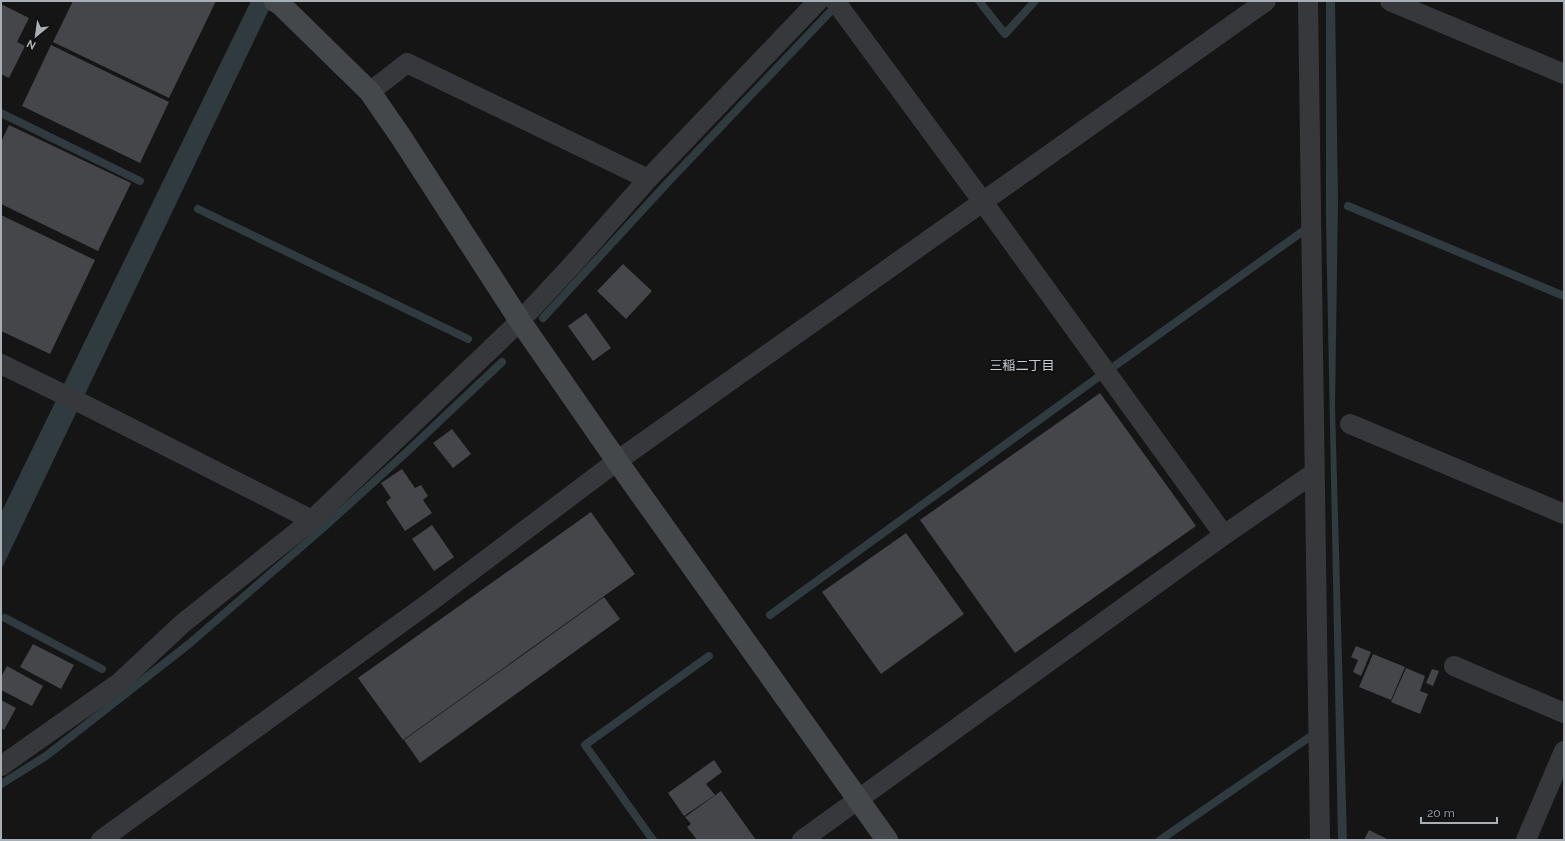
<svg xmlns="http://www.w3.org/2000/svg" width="1565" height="841" viewBox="0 0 1565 841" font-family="Raleway,'Noto Sans JP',sans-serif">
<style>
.water{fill:#2f3b3e}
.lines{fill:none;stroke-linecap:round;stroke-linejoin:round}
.stream{stroke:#2f3b3e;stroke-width:8}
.building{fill:#444649}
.street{stroke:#36383b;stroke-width:20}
.secondary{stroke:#44484b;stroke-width:22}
.labels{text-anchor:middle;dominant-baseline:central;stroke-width:4;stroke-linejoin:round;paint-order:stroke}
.neighbourhood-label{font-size:13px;fill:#c8cdd2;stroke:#101011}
</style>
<rect width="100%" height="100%" fill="#151516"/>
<path class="water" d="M251,1H273L1,570V513Z
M1326,1H1335L1338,201L1335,407L1347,840H1338L1326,220Z"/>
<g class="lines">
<path class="stream" d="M979,1L1005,34L1035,1
M1,113L140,181
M1348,206L1564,296
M198,209L468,339
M543,318L670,180L829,13
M1116,365L1306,229
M770,615L1097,378
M5,618L102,669
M1,784L46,756L189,644L323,528L410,449L502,362
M653,840L585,745L709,656
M1160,840L1314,734"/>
</g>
<path class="building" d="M73,1H216L169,98L53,42Z
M1,4L29,18L17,42L25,46L9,78L1,74Z
M51,45L169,102L140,163L22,106Z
M9,125L131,183L98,251L1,204V142Z
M1,215L95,260L50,354L1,331Z
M623,264L652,291L626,319L597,291Z
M586,313L611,348L593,361L568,326Z
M1100,393L1196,526L1015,653L920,520Z
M452,429L471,454L453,468L433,443Z
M402,469L415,488L421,485L428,496L423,500L432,513L405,531L386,502L391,498L381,483Z
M591,512L635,574L403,740L358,678Z
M432,525L454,557L434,571L412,539Z
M906,533L964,614L881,674L822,592Z
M604,597L620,619L420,763L404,740Z
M33,644L74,665L61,689L20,667Z
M1356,646L1371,652L1361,676L1353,672L1358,660L1351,657Z
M1373,654L1405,667L1391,700L1359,687Z
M7,666L43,686L32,706L1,690V677Z
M1406,668L1425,676L1420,691L1428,694L1420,714L1391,702Z
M1432,669L1439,671L1433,686L1426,683Z
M1,700L16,708L4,730L1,728Z
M714,760L722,772L706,784L715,795L684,816L668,793Z
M721,791L756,840H697L687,827L691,824L685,817Z
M1369,830L1389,840H1364Z"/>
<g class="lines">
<path class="street" d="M835,1L983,202L1224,535
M1308,1L1320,840
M1390,1L1564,74
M370,92L407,63L648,179
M1,364L89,407L312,520
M1350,424L1564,514
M1454,666L1564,713
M1,766L119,683L182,624L312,520L520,321L574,263L648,179L818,1
M101,840L430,602L617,461L1266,1
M802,840L1224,535L1314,473
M1526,840L1564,751"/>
<path class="secondary" d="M275,1L280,4L370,92L401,137L520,321L617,461L887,840"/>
</g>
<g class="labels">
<g class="neighbourhood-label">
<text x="1022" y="365">三稲二丁目</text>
</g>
</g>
<rect width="1565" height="841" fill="none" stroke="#a8afb5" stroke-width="4"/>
<g transform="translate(36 36) rotate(209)" stroke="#101011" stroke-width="3" paint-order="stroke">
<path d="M0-3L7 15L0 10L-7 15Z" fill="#a8afb5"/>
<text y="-6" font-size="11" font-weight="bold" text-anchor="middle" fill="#a8afb5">N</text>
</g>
<path d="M1421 817v6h76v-6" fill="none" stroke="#a8afb5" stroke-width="2"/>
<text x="1427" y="817" font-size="12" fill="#a8afb5" stroke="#101011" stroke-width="3" paint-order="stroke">20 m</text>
</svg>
